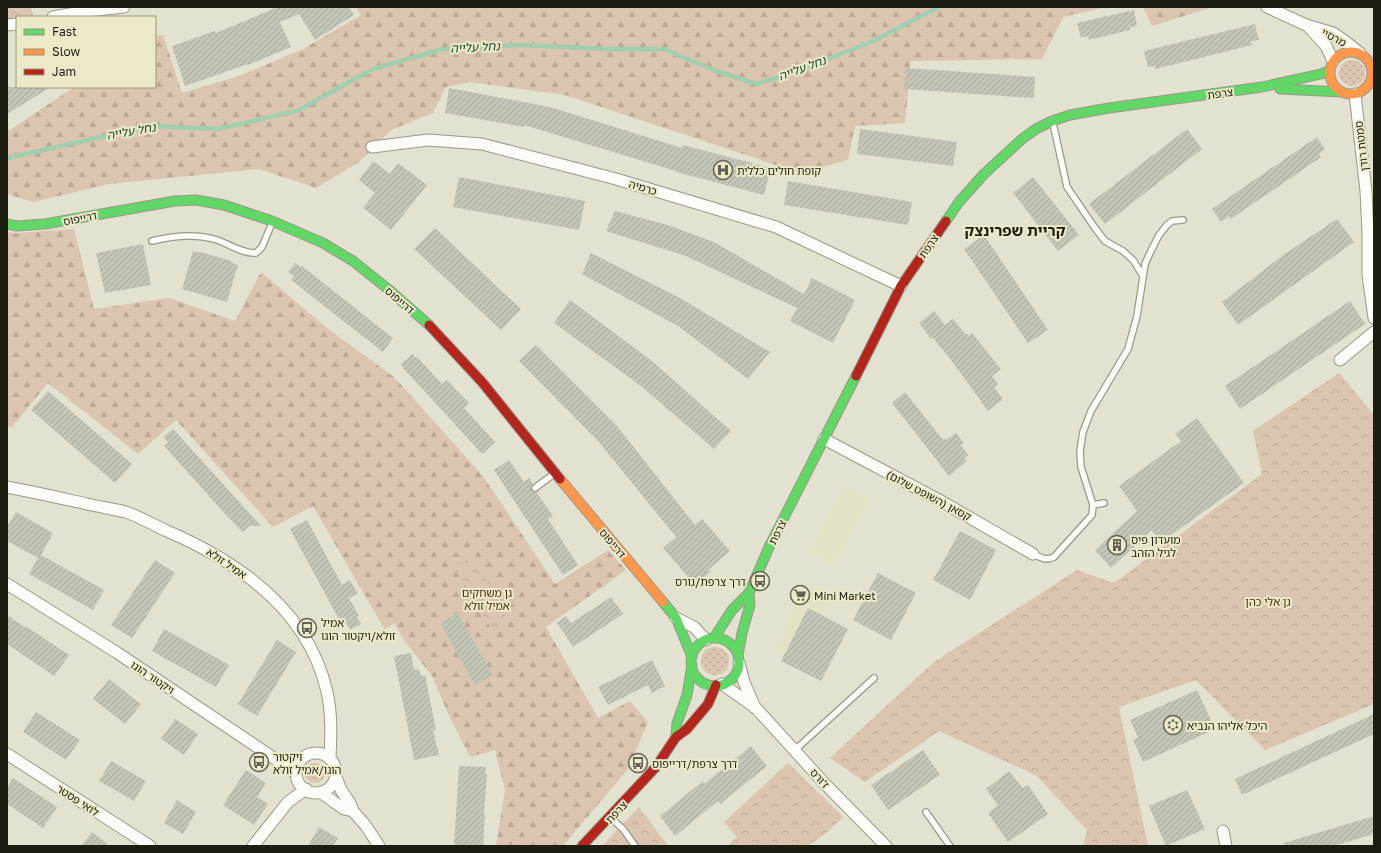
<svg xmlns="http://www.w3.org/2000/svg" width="1381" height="853" viewBox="0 0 1381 853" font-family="'Golos Text','Noto Sans Hebrew',sans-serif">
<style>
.built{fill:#e3e1c3}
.grass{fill:url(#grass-dots)}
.forest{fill:url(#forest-firs)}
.park{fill:url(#park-crowns)}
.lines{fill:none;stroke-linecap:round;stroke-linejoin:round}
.stream{stroke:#a1ceae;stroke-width:4.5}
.building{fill:url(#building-hatch)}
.lane-casing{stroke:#99988a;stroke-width:8}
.street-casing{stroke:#99988a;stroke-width:13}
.fast-casing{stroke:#99988a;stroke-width:11}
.slow-casing{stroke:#99988a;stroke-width:11}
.jam-casing{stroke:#99988a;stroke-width:11}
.lane{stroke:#fbfbf8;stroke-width:5.5}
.street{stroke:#fbfbf8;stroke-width:11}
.fast{stroke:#63d668;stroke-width:9}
.slow{stroke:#ff974d;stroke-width:9}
.jam{stroke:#b3261e;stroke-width:9}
.labels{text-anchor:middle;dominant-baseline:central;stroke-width:4;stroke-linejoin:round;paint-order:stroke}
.street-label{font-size:11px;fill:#1e1d11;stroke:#ebe9c8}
.poi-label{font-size:11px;fill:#1e1d11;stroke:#ebe9c8;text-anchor:start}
.park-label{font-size:11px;fill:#4f270d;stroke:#ebe9c8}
.water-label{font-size:12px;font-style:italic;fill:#194a30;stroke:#ebe9c8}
.district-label{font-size:15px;font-weight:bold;fill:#1e1d11;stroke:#ebe9c8}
</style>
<defs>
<pattern id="grass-dots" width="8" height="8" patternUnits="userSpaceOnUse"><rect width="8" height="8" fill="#dbc4b0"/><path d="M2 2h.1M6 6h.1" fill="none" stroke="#bca896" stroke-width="1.8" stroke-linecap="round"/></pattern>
<pattern id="forest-firs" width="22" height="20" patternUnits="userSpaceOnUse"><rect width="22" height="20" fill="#dbc4b0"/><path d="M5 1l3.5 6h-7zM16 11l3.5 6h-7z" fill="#bca896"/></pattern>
<pattern id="park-crowns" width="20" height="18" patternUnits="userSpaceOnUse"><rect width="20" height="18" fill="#dbc4b0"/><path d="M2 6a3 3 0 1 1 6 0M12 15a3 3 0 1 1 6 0" fill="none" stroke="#bca896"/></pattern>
<pattern id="building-hatch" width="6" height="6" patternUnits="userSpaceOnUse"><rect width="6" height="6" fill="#c3c5b7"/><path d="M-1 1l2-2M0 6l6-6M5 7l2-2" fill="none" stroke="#a7a99c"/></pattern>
</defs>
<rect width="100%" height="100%" fill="#e3e2d0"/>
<path class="built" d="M845,485L870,499L833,565L808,552Z
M806,584L835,597L801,663L774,649Z"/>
<path class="grass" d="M1339 73a13 13 0 1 1 26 0a13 13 0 1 1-26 0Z
M701 661a14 14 0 1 1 28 0a14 14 0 1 1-28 0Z
M305 773a10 10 0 1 1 20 0a10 10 0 1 1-20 0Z"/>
<path class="forest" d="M356,7H1106L1063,17L1042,59L911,61L905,123L855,126L848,160L800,173L565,95L470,82L446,87L433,113L391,130L359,162L316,188L259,169L109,184L33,202L7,194V132L74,87H155V36L163,35L182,93L239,76L303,49L361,15Z
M1143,7H1213L1152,26Z
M74,229L94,309L169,298L235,321L261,272L327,328L394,377L483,476L555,584L608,550L626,570L546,627L598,718L630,701L648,722L628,769L563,846H496L505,790L495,750L470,757L447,711L432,676L404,640L394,623L385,630L313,506L273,527L176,420L138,454L48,383L12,427L7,425V232L15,233Z"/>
<path class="park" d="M7,7H31L33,16L17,17V19L7,20Z
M1339,373L1374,415V704L1265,750L1196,680L1119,707L1148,846H1083L1087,830L1037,776L939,731L865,782L830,758L934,662L1077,570L1114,583L1262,474L1253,431Z
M469,558C475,569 483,576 491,585C504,597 507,614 507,631L491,628L455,568Z
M788,763L843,817L824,835L807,846H728L737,837L724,822Z
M639,807L668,846H602Z"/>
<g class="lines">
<path class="stream" d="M7,158L151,126L218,129L297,111L373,69L443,49L519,45L607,49H664L711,69L756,84L798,71L873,41L939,7"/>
</g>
<path class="building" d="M278,7H349L354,15L315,40L299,14L280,22L291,47L248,65V64L185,86L172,46L215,31L216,33Z
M1134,10L1137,26L1130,27V30L1089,40L1088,36L1081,38L1077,23Z
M1255,24L1259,40L1251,41L1252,45L1155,69V66L1148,67L1144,51Z
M906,68L1035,77L1034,98L904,89Z
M7,87H51L7,114Z
M449,88L550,107L682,148L683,145L771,168L764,195L676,172V171L524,125V127L445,113Z
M860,129L957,142L953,166L857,154Z
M1187,129L1202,149L1105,224L1089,204Z
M1317,137L1325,149L1319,154L1321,157L1231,219L1229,216L1221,222L1212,209Z
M373,161L390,174L398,163L427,185L391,230L363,208L375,193L359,180Z
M459,177L585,201L579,230L453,207Z
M1033,177L1079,235L1058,251L1013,193Z
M788,181L912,202L908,225L784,205Z
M615,211L668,225L714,242L804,294L812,278L855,300L833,343L790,321L797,308L686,256L606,231Z
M1337,219L1354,242L1238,325L1222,302L1286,253Z
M435,228L521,309L501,330L414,249Z
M984,235L1048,330L1028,343L964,249Z
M143,244L151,285L105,293L96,253Z
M193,251L200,253L201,252L231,261V262L238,265L227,302L182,289Z
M591,253L680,298L770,352L748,379L678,326L582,274Z
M295,263L301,267L302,266L393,338L383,352L291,280L294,276L288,272Z
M570,300L652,361L731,431L714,449L641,386L554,323Z
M1350,301L1365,324L1240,409L1225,386Z
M934,311L945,325L953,319L965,334H967L969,336L972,333L1001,369L992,376L998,384L994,387L1003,399L988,411L951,360L933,338L931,339L919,323Z
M536,345L617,426L695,525L702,519L730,551L708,570L710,572L695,585L663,548L676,537L598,441L519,361Z
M413,354L416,358L417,357L442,384L447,380L469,403L464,408L495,442L482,454L404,369L401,364Z
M48,391L132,464L115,483L31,410Z
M905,392L943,440L945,438L946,440L956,433L964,443L961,445L968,455L964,458L967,461L949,476L892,403Z
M1197,418L1244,483L1160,543L1152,530L1111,568L1095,550L1137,511L1119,486L1181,441L1175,434Z
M173,429L184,441L261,526H249L243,532L227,516L164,446L168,442L163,437Z
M509,460L524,482L529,478L533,484L531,487L532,491L539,492L537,493L553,516L548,519L578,565L563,575L494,470Z
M16,512L53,533L41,555L104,590L93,610L29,574L38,558L7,541V527Z
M307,520L342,585L350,580L358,594L349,598L359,616L357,617L361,624L350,630L346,623L342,625L290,529Z
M960,531L996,550L970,600L933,580Z
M155,560L175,573L132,638L111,625Z
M878,573L916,593L891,640L853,620Z
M611,597L623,614L573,647L557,623L566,616L571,623Z
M808,608L848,629L821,681L781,661Z
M458,613L493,675L475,685L440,623Z
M7,615L26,628L27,627L69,655L54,676L7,644Z
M164,629L229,665L216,687L152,651Z
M277,640L296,652L257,716L238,704Z
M411,653L414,670L419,669L421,676L425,675L436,730H433L439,755L414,760L394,656Z
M652,660L665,686L652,693L648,685L608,705L598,687Z
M109,679L141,704L125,724L93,699Z
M1197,690L1215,729L1143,762L1133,740L1138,737L1130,720Z
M36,712L80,740L66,760L23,732Z
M1374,714V734L1242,795L1235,779Z
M175,719L198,734L184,755L161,739Z
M751,746L767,766L720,804L718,801L675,836L660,816L703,781L704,784Z
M923,750L940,775L888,810L871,785Z
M111,761L146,781L134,801L99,781Z
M459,766L486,767L485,774H487L484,814H485L483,846H454Z
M246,770L266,783L257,797L268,804L254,825L223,805Z
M1009,771L1023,788L1028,785L1048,814L1008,842L988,813L998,805L986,789Z
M13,778L57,807L43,828L7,804V787Z
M1187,790L1205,829L1166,846L1149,806Z
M177,800L196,812L183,834L164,823Z
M1374,816V834L1334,846H1285L1284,843Z
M319,827L338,838L333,846H308Z
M92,832L110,846H81Z"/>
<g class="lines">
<defs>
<path id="lane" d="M1053,123L1067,187L1095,228L1105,241L1123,251L1133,260L1143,276
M152,241C174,236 196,233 217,240C229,244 243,254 256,253L262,247L272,223
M535,488L555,473
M1093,505L1104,503
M1033,554C1041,558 1047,561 1054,557L1092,515L1093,505L1081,467L1080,451L1083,432L1091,411L1128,349L1137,316L1145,264L1150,253L1159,235L1167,225L1172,221L1183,220
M795,750L874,678
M926,812L950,846
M611,818L623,829L635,846"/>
<path id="street" d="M1267,7L1306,25L1333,33L1342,39L1360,53
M53,17L87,11L124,7
M7,25L17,24
M1307,25L1326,46L1333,61
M1355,94L1366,191L1368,234V275L1374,318
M372,147L428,140L482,144L616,179L776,227L901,286
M1340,360L1374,332
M824,439L939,500L1033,554
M7,487C34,492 60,498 87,504C100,507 113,509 126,512C140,517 154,525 167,531C239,562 309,611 327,692C332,714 331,736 330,758
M7,584L116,652L296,773
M676,618L694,627L706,640
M739,663L744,682L755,708
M722,684L756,708L825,784L886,846
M296 773a20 20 0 1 1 40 0a20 20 0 1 1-40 0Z
M7,754L150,846
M336,777L341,790L350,803L353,811L366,826L379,846
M320,792L344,809L353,811
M1223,831L1226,846
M253,846L288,802L306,789"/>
<path id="fast" d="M1280,89L1342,92
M946,221L959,202L984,174L1022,139L1036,129L1052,121L1070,115L1109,108L1262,87L1321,74L1329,71
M7,224L17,226L45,224L175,201L196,200L224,205L272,221L323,243L353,261L388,289L429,325
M663,602L676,618L692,657
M714,638L732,610L749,593L770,545L856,376
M691 662a24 24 0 1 1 48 0a24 24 0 1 1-48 0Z
M738,655L742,633L750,605L749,593
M676,737L677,723L687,695L692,665"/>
<path id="slow" d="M1330 73a21 21 0 1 1 42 0a21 21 0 1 1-42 0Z
M560,479L663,602"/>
<path id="jam" d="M429,325L482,382L560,479
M856,376L901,286L946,221
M582,846L656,767L676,737L687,729L708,704L716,685"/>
</defs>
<use href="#lane" class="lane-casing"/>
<use href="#street" class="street-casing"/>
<use href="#fast" class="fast-casing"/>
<use href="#slow" class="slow-casing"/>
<use href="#jam" class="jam-casing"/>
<use href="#lane" class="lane"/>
<use href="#street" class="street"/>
<use href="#fast" class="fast"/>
<use href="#slow" class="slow"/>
<use href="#jam" class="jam"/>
</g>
<defs>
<symbol id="hospital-ring" viewBox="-11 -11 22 22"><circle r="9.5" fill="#ebe9c8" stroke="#636254" stroke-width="1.5"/><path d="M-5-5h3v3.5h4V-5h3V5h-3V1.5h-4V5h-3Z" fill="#636254"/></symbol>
<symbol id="building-ring" viewBox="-11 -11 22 22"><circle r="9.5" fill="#ebe9c8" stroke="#636254" stroke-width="1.5"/><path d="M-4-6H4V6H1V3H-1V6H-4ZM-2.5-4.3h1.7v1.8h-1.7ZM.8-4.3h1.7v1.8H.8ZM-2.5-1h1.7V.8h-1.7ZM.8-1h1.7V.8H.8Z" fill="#636254"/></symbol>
<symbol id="bus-ring" viewBox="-11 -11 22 22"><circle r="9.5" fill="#ebe9c8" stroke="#636254" stroke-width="1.5"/><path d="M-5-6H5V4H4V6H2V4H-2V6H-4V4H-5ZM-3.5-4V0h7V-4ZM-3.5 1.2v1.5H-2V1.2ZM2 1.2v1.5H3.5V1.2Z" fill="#636254"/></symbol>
<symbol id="supermarket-ring" viewBox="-11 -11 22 22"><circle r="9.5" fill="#ebe9c8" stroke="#636254" stroke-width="1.5"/><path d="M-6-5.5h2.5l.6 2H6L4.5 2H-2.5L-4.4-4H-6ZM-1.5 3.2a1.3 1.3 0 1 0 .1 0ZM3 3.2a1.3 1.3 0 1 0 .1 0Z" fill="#636254"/></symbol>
<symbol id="synagogue-ring" viewBox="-11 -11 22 22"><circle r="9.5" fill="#ebe9c8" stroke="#636254" stroke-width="1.5"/><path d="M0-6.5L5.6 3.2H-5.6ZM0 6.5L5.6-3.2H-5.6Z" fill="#636254"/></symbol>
</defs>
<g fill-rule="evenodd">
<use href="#hospital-ring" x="712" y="159" width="22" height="22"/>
<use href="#building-ring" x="1106" y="534" width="22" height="22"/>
<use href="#bus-ring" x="749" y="570" width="22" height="22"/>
<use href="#supermarket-ring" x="789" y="584" width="22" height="22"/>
<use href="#bus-ring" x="296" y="617" width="22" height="22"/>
<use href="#synagogue-ring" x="1162" y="714" width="22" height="22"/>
<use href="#bus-ring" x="248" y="751" width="22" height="22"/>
<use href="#bus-ring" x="627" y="752" width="22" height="22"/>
</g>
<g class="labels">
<g class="street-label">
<text transform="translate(1334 37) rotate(28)">מרסיי</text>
<text transform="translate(1220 93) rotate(-8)">צרפת</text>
<text transform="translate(1361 146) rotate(-97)">סמטת רודן</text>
<text transform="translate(643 187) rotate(17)">כרמיה</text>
<text transform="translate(80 218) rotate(-11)">דרייפוס</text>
<text transform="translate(928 246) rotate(-56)">צרפת</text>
<text transform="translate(400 300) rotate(41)">דרייפוס</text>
<text transform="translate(929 495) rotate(28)">קסאן (השופט שלום)</text>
<text transform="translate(777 532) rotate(-64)">צרפת</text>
<text transform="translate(613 543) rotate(50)">דרייפוס</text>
<text transform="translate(227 563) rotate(34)">אמיל זולא</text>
<text transform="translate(153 677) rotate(34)">ויקטור הוגו</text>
<text transform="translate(820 778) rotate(47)">ז'ורס</text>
<text transform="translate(78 800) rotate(33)">לואי פסטר</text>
<text transform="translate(616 812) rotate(-47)">צרפת</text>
</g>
<g class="poi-label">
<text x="737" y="170">קופת חולים כללית</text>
<text x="1131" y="539">מועדון פיס<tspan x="1131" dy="13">לגיל הזהב</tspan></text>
<text x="746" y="581" text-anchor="end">דרך צרפת/גורס</text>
<text x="814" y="595">Mini Market</text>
<text x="321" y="622">אמיל<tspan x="321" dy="13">זולא/ויקטור הוגו</tspan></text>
<text x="1187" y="725">היכל אליהו הנביא</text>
<text x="273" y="756">ויקטור<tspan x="273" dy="13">הוגו/אמיל זולא</tspan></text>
<text x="652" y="763">דרך צרפת/דרייפוס</text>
</g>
<g class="park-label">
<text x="487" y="592">גן משחקים<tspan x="487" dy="13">אמיל זולא</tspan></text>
<text x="1268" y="601">גן אלי כהן</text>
</g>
<g class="water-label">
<text transform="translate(475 47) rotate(-3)">נחל עלייה</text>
<text transform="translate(802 68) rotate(-20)">נחל עלייה</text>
<text transform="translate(131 131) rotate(-10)">נחל עלייה</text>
</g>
<g class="district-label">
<text x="1015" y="230">קריית שפרינצק</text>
</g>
</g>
<rect width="1381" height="853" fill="none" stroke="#1e1d11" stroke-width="16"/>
<rect x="16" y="16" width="140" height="72" fill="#ebe9c8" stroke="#99977f"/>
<rect x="24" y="29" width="20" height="6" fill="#63d668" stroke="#99977f"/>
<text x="52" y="36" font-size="12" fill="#1e1d11">Fast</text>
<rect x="24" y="49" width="20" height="6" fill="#ff974d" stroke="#99977f"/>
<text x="52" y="56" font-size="12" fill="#1e1d11">Slow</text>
<rect x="24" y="69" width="20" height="6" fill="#b3261e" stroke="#99977f"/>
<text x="52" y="76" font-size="12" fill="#1e1d11">Jam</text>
</svg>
